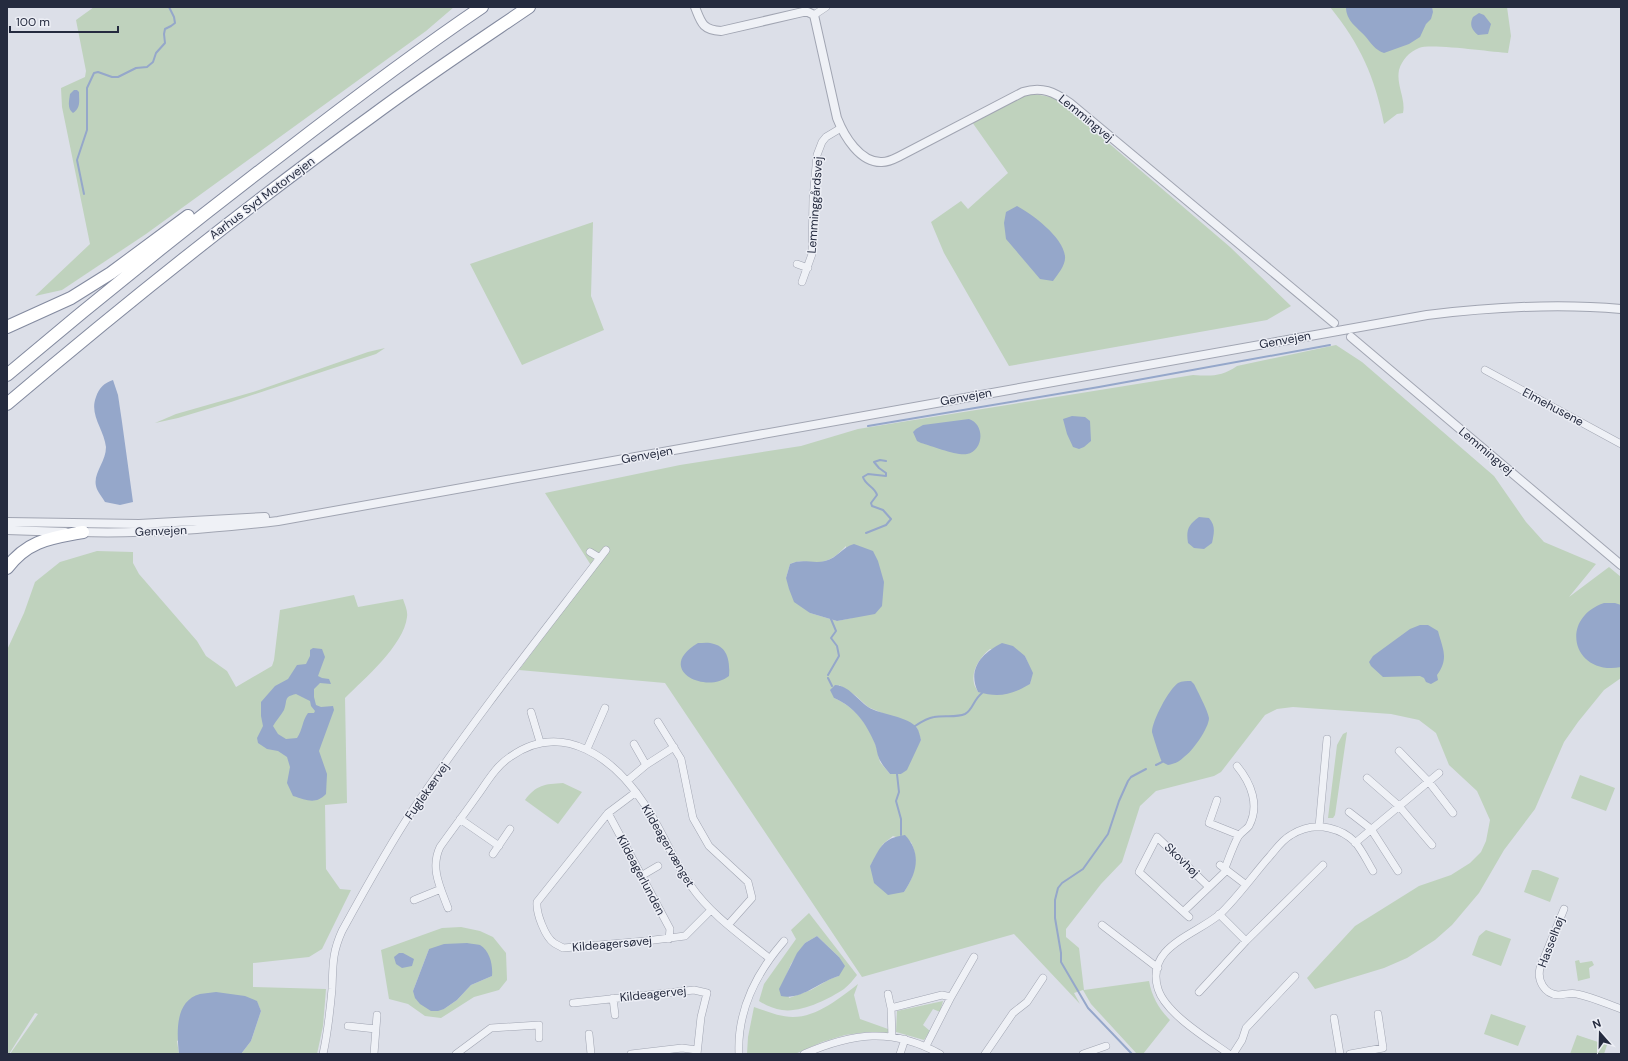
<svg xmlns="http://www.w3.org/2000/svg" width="1628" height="1061" viewBox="0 0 1628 1061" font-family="'DM Sans',sans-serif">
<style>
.green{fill:#bfd2bd;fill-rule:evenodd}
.water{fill:#95a7ca;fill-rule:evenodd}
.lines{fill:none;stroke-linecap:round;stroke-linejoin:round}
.stream{stroke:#95a7ca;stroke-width:2}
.minor-casing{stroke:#a1a5b2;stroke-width:8}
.tertiary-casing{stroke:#a1a5b2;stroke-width:10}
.motorway-casing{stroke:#838a9f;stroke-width:14}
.minor{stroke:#eff1f6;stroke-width:7}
.tertiary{stroke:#eff1f6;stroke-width:8}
.motorway{stroke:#fff;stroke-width:12}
.labels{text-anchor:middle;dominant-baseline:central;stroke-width:3;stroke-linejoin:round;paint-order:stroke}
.street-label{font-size:12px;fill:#252b3f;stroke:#eceef5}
</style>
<rect width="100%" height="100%" fill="#dcdfe8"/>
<path class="green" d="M94,7H454L426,31L146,234L62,290L35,296L90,244L62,107L61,88L85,77L86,71L76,20Z
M1330,7H1507L1511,36L1508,53C1492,52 1430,43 1419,48C1409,52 1402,60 1399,70C1396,85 1406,99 1403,113L1397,114L1384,124C1375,77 1360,44 1330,7Z
M1029,93L1056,98L1230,247L1291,306L1267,320L1009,366L944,253L931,222L961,201L968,209L1008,173L972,122Z
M593,222L591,296L604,330L522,365L470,264Z
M1336,345L1362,362L1494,476L1526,522L1544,542L1596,564L1569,597L1609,567L1621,577V678L1604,690L1578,722L1564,742L1535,809L1504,850L1479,893L1452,925L1435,940L1407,958L1384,968L1315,989L1307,978L1355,926L1419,886L1451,875L1470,863L1481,852L1486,841L1490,820L1477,791L1449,765L1436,733L1419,720L1391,714L1293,707L1277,709L1265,715L1221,772L1214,776L1156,791L1140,806L1122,862L1101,884L1066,929V937L1079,948L1084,990L1149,981C1152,997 1159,1009 1170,1020L1143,1054H1137L1091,1004L1083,990L1074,993L1080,1004L1014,934L862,977L665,683L519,670L594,570L545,493L680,465L801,446L858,429L1193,375C1211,376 1221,377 1237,366ZM846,546L852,618L837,621L810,613L786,578L790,564C802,558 814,565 825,561C835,558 840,552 846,546ZM990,649L1025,656L1032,673L1030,684L978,692C977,689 974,686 974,683C971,670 981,656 990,649ZM839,685L856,696L868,707L889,716L907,721L917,728L921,740L901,774H890C887,770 883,766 880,762C878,757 878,751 876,746C869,725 855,707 834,698ZM893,836L911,842C919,859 915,876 904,892L870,866L883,844Z
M385,348L376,354L231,402L178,418L155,423L176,414L253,392L368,352Z
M97,551L133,552V563L139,574L197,641L206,656L227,671L236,687L272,666L274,660L280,610L354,595L358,607L403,599C405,605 408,611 407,617C404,645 364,679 345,698L347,803L325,805L326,869L340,889L351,890L322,949L309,957L253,963V987L326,989L323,1026L317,1054H241L251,1041L261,1011L257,1002L177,1041L179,1054H10L38,1014L35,1013L9,1054H7V650L24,613L35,582L60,562Z
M1347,732L1335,815L1333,818H1328L1337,745L1343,734Z
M1580,775L1615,788L1606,811L1571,798Z
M563,783L582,792L558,824L525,800C536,785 545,784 563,783Z
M1532,870H1538L1559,878L1550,902L1524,892Z
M809,913L857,975C853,980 849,985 844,989C829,999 801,1013 782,1010C774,1009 765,1005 759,1001L764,984L796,939L791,930ZM817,936L839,957V976L830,979L811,990L789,998L786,976L791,964L805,943Z
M461,927L480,931L493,937L506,953L507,980L499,990L474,997L441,1018L425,1016L408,1004L389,999L381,950L442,928ZM429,949L492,976L471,985L457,1000L444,1009L413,991Z
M1486,930L1511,939L1501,966L1472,955L1479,936Z
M1579,960L1580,963L1592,961L1594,965L1589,968L1590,978L1578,981L1575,961Z
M858,984L854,995L860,1019L888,1029L889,1031L887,1033L868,1032L845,1035L822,1042L795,1054H747L748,1037L754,1007C766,1011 779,1017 793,1017C817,1017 840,998 858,984Z
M943,1001L940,1012L933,1009L923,1025L930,1031L924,1040L896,1032L897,1011Z
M1491,1014L1526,1026L1518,1046L1484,1034Z
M1577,1035L1607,1045L1604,1054H1570Z"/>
<path class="water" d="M1346,7H1432L1433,12L1431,19L1426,24L1420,37L1409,44L1384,53C1375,50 1371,43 1365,36C1357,27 1346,21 1346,7Z
M1479,13L1484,15L1491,24L1488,34L1478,35C1472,30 1469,25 1473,17Z
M74,90H77L79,92C79,101 81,108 73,113C67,109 69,101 70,94Z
M1017,206C1032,214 1063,237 1065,256C1066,265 1058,274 1053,281L1040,279L1006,239L1004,223L1006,212Z
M113,380L118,395L122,422L133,502L120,505L105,502C102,497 97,491 96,486C93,473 106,462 106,447C104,429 89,415 96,397C99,388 104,383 113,380Z
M1072,416L1085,417L1090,421L1091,441L1084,447L1079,449L1073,447L1067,434L1063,419Z
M969,419C986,425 983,451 967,454C957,456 932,446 921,443L917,441L913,432L916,429L923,425Z
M1199,517L1209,518C1216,526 1214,533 1212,543L1204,549L1194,548L1188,543C1186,530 1188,525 1199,517Z
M854,544L873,551L878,561L884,582L882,606L875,614L837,621L810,613L794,602L789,589L786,578L790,564C802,558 813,564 825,561C838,558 842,547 854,544Z
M1604,603H1615L1621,605V667C1573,676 1558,619 1604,603Z
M1420,625H1428L1438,631C1443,650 1449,658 1437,675L1438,680L1431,684L1426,682L1424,678L1420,676L1383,677L1371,666L1369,662L1373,656L1410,629Z
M698,643C703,643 709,642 714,644C729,648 730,664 729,676C705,695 654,669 698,643Z
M1002,643L1013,646L1025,656L1033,673L1030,684C1011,695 999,698 978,692C967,669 982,653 1002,643Z
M313,648L322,649L325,657L318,676L322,678L329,679L331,684L320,683L314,689V697L316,705L321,707L333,706L334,710L319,751L327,774L326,794C315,805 307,800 293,796L287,783L290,767L287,757L278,751L267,749L258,743L257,738L263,726L261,716V702L275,686L288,679L297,665L306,664L310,656V650ZM296,694L310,701L311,706L315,711L314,713H308C302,721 303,729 297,738L286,739L278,734L273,726C276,721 281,715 284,710C288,700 283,697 296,694Z
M1191,681L1194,684C1198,692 1208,711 1209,718C1209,728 1192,752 1184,757C1179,762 1174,764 1168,765C1166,764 1164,763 1162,762C1160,758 1153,736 1152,732C1152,721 1169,689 1178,683C1182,681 1187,681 1191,681Z
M835,685C848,685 858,700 868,707C881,715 908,716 917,728C919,731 920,736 921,740L907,770L901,774H890C887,770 883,766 881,762C877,756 877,749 875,744C866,723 855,707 834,698L830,690Z
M905,835C922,853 917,873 904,892L888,895L874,883L870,866C880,848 882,838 905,835Z
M817,936L839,957L845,966L839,976C820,981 801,1001 781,996L779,989L797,953L805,943Z
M467,943C470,944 477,944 480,945C490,951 493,965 492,976L471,985L457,1000L444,1009L438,1011H431L420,1004L415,998L413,991L429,949L444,944Z
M399,953H403L414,959L412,966L402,968L396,964L394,957Z
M216,992L245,996L257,1001L261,1011L251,1041L241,1054H179C177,1034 174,1001 200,994C205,993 211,993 216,992Z"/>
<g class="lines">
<path class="stream" d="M84,194L77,160L87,130V88L94,73L98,72L112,77H118L136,68L147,67L153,62L156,53L165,43L164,34L165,29L171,26L175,23L174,17L169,7
M868,426L1099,387L1330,345
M866,533L886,525L891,519L883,510L872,506L871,503L877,495C875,487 865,485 863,477L868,474L886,476V473L879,468L874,462L880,460L886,461
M828,675L839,656L837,646L831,638L836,631L831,619
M828,678L832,686
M915,726C921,722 927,718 934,717C944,715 956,718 965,714C973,710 973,700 982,693
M1156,765L1162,762
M897,774L899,792L896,801L901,819V835
M1132,1054L1088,1008L1061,962V953L1055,918V900L1058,888L1062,883L1083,869L1108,834L1119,801L1128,781L1131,777L1146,769"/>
<defs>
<path id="minor" d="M814,15L826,7
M797,264L808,268
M802,282L812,254L813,199L817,155L822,142L826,137L841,128
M1485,370L1621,444
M590,552L600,558
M531,712L540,742
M658,722L681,759L693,818L709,846L748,882L752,898L728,925
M634,744L646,765
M587,749L605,708
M1399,751L1429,782L1453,813
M1367,778L1399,806L1432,845
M627,781L646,765L674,747
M636,792L608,813L537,902C536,913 545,937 554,943C557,945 560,946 563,948L646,941L685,936L711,910
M1217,800L1209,823L1239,835
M1349,812L1371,829L1398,871
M608,813L670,929L669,939
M460,819L499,846
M1319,827L1327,739
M1355,843L1439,773
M493,854L510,829
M1220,865L1245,884
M1225,868C1229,858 1233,846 1238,837C1241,832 1246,830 1249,826C1260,805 1251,783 1237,766
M641,876L658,866
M414,900L441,889
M448,908C440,887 430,868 440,847C452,830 465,813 477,796C487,782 496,766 510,757C563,719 615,759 645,805C663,831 673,861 691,886C711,915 742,936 769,958
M1564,909L1540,968C1537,980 1544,994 1558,995C1564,995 1570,992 1577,994C1592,997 1607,1004 1621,1009
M1184,911L1227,870
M1219,914L1246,941
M1189,917L1139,872L1157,837L1209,887
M1102,925L1158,968
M1199,992L1246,941L1323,865
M888,994L891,1008L892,1037
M613,998L615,1015
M573,1003L694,990L707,993L701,1017L697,1054
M891,1008L942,995L951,997
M1334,1018L1340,1054
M348,1026L376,1029
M589,1034L591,1054
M926,1046L951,997L974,957
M323,1054C328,1032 330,1011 332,989C333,965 332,953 342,931C365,889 388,847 414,808C474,719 541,635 606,550
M374,1054L377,1015
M456,1054L491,1028L539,1025V1038
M631,1054L682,1048L697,1050
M739,1054C737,1011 757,972 784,941
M804,1054C852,1033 892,1027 940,1054
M900,1054L905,1039
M985,1054L1013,1013L1027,1002L1043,978
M1083,1054L1106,1046
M1229,1054C1208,1039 1166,1014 1158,989C1145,946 1196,935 1220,914C1237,898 1254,874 1270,856C1276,849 1282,840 1291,835C1302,828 1316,825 1329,828C1338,830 1348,835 1355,842C1362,850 1367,861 1373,871
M1233,1054L1242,1040L1246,1028L1295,976
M1350,1054L1383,1048L1378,1014"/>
<path id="tertiary" d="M695,7C701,22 702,30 721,31L803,12H808L814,15L837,118C844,136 860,163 882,162C889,162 894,159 900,156L1023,92C1042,86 1054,92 1070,103L1334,323
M1351,337L1621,565
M7,522L139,524L265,517
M7,530L65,532
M79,532C146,534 212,529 278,521L1427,315C1492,307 1556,303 1621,309"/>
<path id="motorway" d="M7,327L71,298L111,273L188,216
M7,375C97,299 189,225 282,154C348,103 414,53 482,7
M7,404C125,304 246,207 372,116C423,78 476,43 529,7
M7,568C28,540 51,538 83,532"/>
</defs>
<use href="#minor" class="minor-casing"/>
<use href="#tertiary" class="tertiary-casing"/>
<use href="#motorway" class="motorway-casing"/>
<use href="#minor" class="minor"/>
<use href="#tertiary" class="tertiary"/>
<use href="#motorway" class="motorway"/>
</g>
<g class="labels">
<g class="street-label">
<text transform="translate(1086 118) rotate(39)">Lemmingvej</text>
<text transform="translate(262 198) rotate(-37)">Aarhus Syd Motorvejen</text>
<text transform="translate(815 205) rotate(-86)">Lemminggårdsvej</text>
<text transform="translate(1285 340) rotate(-10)">Genvejen</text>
<text transform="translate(966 397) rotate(-10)">Genvejen</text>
<text transform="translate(1553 407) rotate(28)">Elmehusene</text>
<text transform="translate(1486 451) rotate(40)">Lemmingvej</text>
<text transform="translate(647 455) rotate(-10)">Genvejen</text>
<text transform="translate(161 531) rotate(-2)">Genvejen</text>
<text transform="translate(427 791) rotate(-55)">Fuglekærvej</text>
<text transform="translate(668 846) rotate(60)">Kildeagervænget</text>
<text transform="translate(1182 860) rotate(44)">Skovhøj</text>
<text transform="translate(641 875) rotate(62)">Kildeagerlunden</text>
<text transform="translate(1551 942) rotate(-69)">Hasselhøj</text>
<text transform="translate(612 944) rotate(-5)">Kildeagersøvej</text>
<text transform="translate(653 994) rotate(-6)">Kildeagervej</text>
</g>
</g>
<rect width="1628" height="1061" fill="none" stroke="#252b3f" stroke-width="16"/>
<g transform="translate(1600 1033) rotate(340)" stroke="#eceef5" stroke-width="3" paint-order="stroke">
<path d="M0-3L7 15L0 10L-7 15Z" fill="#252b3f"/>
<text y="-6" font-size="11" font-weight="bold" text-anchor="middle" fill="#252b3f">N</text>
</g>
<path d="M10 26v6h108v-6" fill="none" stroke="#252b3f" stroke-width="2"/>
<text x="16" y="26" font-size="12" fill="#252b3f" stroke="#eceef5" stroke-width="3" paint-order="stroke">100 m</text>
</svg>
